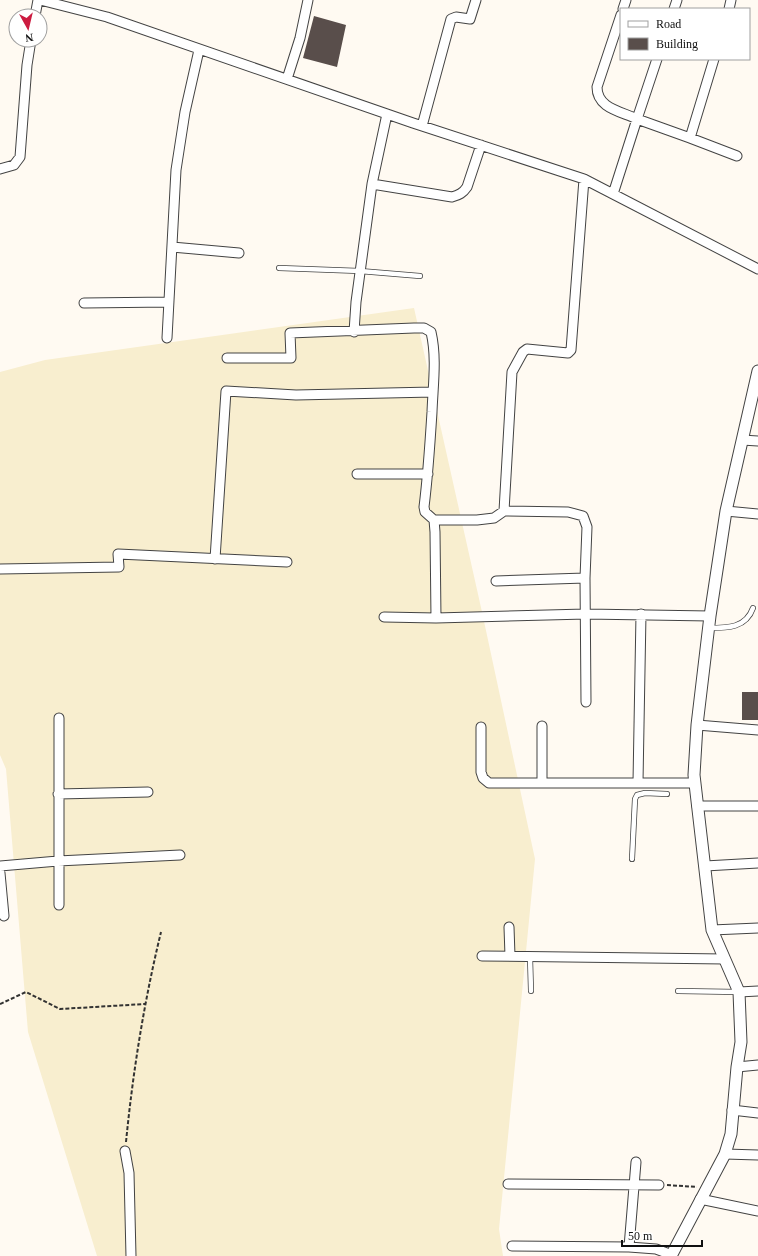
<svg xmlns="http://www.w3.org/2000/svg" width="758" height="1256" viewBox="0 0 758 1256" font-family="Georgia,serif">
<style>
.farmland{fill:#f8eecf}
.building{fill:#594e4b}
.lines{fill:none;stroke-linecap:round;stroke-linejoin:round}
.service-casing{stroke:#434343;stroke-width:6}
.minor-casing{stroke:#434343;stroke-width:11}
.tertiary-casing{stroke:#434343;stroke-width:13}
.path{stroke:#323232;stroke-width:2;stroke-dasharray:4 2;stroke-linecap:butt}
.service{stroke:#fff;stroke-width:4.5}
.minor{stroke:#fff;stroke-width:9}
.tertiary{stroke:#fff;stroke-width:11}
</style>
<rect width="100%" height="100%" fill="#fffaf2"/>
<path class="farmland" d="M414,308L482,612L535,859L499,1229L503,1256H97L28,1032L6,769L0,755V372L45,360Z"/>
<path class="building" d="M314,16L346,25L337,67L303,58Z
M742,692H758V720H742Z"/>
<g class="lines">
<defs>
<path id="service" d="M279,268L360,271L420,276
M708,628C728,628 746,628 753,608
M632,859L635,799L637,795L645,793L667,794
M530,957L531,991
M678,991L739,992"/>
<path id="minor" d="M40,0L107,17L413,123L584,179L758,269
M623,9L626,0
M674,9L677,0
M729,9L731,0
M35,16L38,0
M657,59L637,119L690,138L714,59
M287,79L300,38L308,0
M422,126L451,19L456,17L470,19L476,0
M690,138L737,156
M0,169L14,165L20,157L27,65L31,40
M372,184L452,197C459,195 463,193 467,187L481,145
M613,194L637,119C620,111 597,108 597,87L621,15
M172,247L239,253
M84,303L169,302
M354,332L356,302L372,184L387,114
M167,338L176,170L185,112L199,50
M227,358H291L290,333L414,328H424L431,332C437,358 433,385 432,412C430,444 428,475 424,507L425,512L434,520L435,532L436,618
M742,440L758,441
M357,474H428
M504,511L512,372L523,352L527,349L568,353L571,350L584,179
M726,511L758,514
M434,520H477L494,518L504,511L568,512L583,516L587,527L585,578L586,702
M215,559L226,391L296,395L433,392
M0,569L119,567L118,554L287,562
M496,581L585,578
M384,617L436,618L586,614L710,616
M697,725L758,730
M542,726V783
M481,727V772L483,778L489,783H695
M638,782L641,614
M58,794L148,792
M697,806H758
M0,866L58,861L180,855
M705,866L758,863
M0,873L4,916
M59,905V718
M509,927L510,956
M712,930L758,928
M482,956L725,959
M739,992L758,991
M737,1067L758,1065
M732,1110L758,1113
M125,1151L129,1173L131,1256
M725,1154L758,1155
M508,1184L659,1185
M700,1199L758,1211
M512,1246L629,1247L656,1249L672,1255
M629,1247L636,1162"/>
<path id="tertiary" d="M671,1256L725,1154L731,1134L737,1067L741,1042L739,992L712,930L694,775L697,725L710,616L726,511L758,371"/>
</defs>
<use href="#service" class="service-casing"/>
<use href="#minor" class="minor-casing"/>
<use href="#tertiary" class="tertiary-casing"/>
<path class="path" d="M0,1004L26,992L60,1009L145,1004
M126,1142C133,1071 144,1002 161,932
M667,1185L697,1187"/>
<use href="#service" class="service"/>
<use href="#minor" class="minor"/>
<use href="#tertiary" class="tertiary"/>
</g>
<rect x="620" y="8" width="130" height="52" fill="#ffffff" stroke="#9f9f9f"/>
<rect x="628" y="21" width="20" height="6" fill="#ffffff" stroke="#9f9f9f"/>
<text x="656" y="28" font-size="12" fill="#101010">Road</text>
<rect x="628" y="38" width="20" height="12" fill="#594e4b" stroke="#9f9f9f"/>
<text x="656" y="48" font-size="12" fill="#101010">Building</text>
<g transform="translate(28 28) rotate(172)"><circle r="19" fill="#ffffff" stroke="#9f9f9f"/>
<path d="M0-3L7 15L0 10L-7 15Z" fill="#cc1b40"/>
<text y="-6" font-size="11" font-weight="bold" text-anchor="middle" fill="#101010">N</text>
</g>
<path d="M622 1240v6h80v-6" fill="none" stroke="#101010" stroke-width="2"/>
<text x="628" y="1240" font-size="12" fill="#101010" stroke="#ffffff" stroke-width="3" paint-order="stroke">50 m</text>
</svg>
